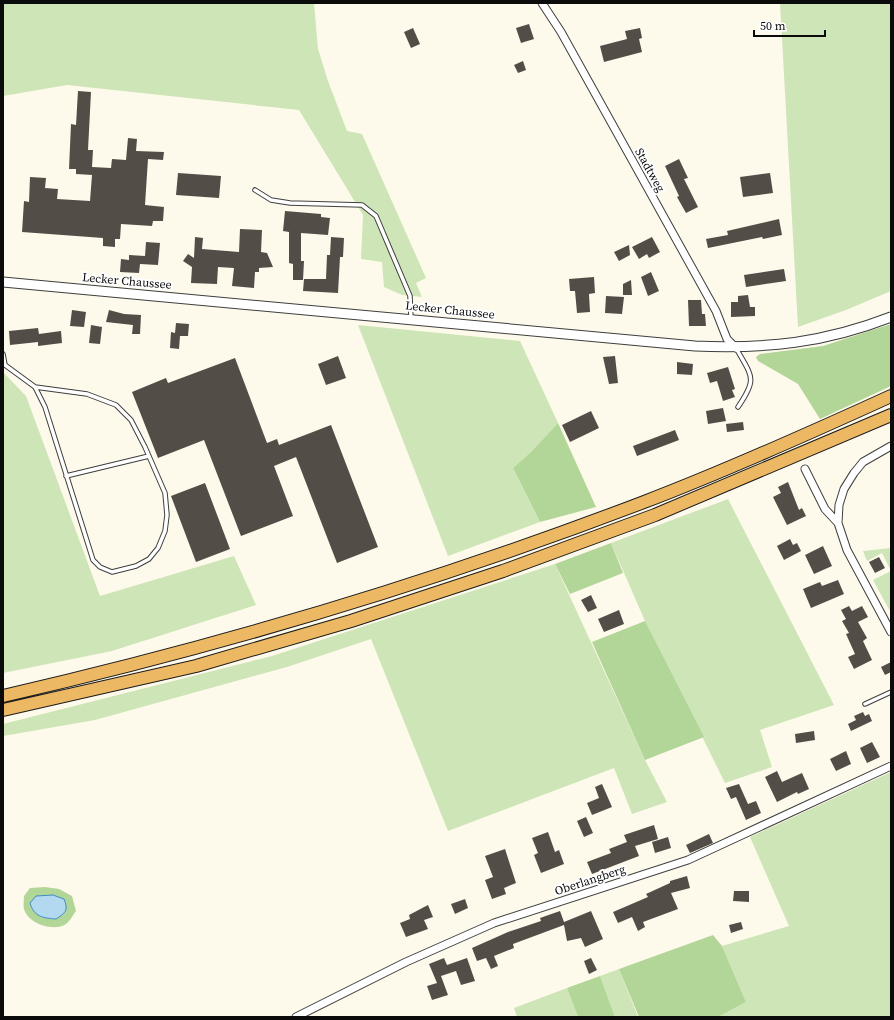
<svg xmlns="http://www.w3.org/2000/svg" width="894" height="1020" viewBox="0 0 894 1020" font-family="'Source Serif 4',serif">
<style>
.green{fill:#cee5b7}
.forest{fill:#b2d598;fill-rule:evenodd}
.water{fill:#b3d9f1;stroke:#3f8dc3}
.building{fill:#534d48}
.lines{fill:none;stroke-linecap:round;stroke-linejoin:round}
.service-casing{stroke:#3e3e3e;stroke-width:5.5}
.minor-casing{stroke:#3e3e3e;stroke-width:9}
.tertiary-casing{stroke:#3e3e3e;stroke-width:11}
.trunk-casing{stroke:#1c1c1c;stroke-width:14}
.service{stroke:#fff;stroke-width:3.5}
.minor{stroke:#fff;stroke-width:7}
.tertiary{stroke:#fff;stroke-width:9}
.trunk{stroke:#ecb863;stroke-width:12}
.labels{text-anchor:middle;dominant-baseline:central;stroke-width:4;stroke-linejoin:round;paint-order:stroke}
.street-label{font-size:12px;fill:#0b0b0b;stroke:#fff}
</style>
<rect width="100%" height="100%" fill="#fefaeb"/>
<path class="green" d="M3,3H314L318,49L328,81L347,131L362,134L426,278L416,283L422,297L402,295L384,287L382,262L361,259L363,215L299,110L67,85L3,96Z
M780,3H891V291L846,310L798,327Z
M358,325L520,341L558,423L532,451L513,468L540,522L448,556Z
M3,372L26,396L100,596L234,556L256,605L112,651L3,673Z
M728,499L834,705L760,730L772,767L725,783L645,621L611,543Z
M891,548V613L873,580L891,571L882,553L867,561L863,551Z
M555,564L645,760L667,802L632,814L614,768L448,831L371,639L287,667L95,720L3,736V724L272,656Z
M891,772V1017H718L746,1002L722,946L789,926L750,837Z
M619,969L638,1017H615L600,976Z
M567,988L578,1017H517L514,1008Z"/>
<path class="forest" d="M891,324V386L820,419L798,384L758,361L756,357L760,354L823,346Z
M558,423L596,507L540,522L513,468L532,451Z
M611,543L623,573L570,594L555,564Z
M645,621L704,737L645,760L592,642Z
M45,887L59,889L72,896L76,911C73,915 70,921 66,924C54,932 28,924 24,909C23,905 24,900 24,896L30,888ZM66,912L56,919L40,917Z
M713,935L722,946L746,1002L718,1017H639L619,969Z
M600,976L615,1017H578L567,988Z"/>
<path class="water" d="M53,895L64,899C69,911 65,913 56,919C43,918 34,917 30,903L36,896Z"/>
<path class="building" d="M529,24L534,39L521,43L516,28Z
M413,28L420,44L411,48L404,32Z
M640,28L642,38L639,39L642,52L604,62L600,46L627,39L625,31Z
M523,61L526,70L518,73L514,65Z
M78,91L91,92L88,150H93L92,167L111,168L112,159L126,160L128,138L137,139L136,151L164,152L163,160L148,159L145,205L164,207L163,221H153L152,226L121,224L120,239H115V247L103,246V238L22,232L24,201L29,202L30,177L46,178L45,188L58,189L57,199L90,201L92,175L76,174V169H69L71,124L76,125Z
M679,159L688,178L684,179L698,207L686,213L677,197L679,196L665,166Z
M178,173L221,176L219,198L176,195Z
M770,173L773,193L743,197L740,177Z
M285,211L321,214V217L330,218L328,235L301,233V261H304L303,280H293V264L289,263V232L283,231Z
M779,219L782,235L763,239L762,237L708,248L706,239L728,235L727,231Z
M240,229L262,230L261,252L267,253L273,267L259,268V272H255L254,288L232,286L234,268L218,267L217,284L191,283L192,267L183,261L188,254L194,258L195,237L203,238L202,249L239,252Z
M331,237L344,238L343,257H340L338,293L303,291L304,279H326L327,255H330Z
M652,237L660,252L649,258L647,254L639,259L632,247Z
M146,242L160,243L158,265L140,264L139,273L120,272L121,259L129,260V255L145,256Z
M629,245L630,255L619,261L614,252Z
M784,269L786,281L746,287L744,275Z
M651,272L659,291L648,296L641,277Z
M594,277L595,293L589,294L590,312L577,313L575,291H570L569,279Z
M631,280L632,295H623V284Z
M748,295L750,307H755V316L731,317V302H738V296Z
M606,296L624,297L622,314L605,313Z
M688,300H701L702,314H705L706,326H689Z
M72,310L86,312L84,327L70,326Z
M109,310L124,314L141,315L140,334H132L133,325L106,322Z
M176,323L189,324L188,336H180L179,349L170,348L171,332L175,333Z
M91,325L102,327L100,344L89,343Z
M38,328L39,334L61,331L62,343L38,346V342L10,345L9,331Z
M338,356L346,378L326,385L318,364Z
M615,356L618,383L609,384L603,357Z
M235,358L267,443L277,439L279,445L331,425L378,547L337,563L296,457L274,466L293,516L241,536L204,440L158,458L132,392L166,378L168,383Z
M677,362L693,364L692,375L677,374Z
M728,367L735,389L732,390L735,397L723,401L717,381L710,383L707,373Z
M723,408L726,421L708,424L706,411Z
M591,411L599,428L570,442L562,425Z
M743,422L744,430L727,432L726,424Z
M675,430L679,440L637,456L633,446Z
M788,482L799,510L802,508L806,516L787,525L773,497L781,493L778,487Z
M205,483L230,549L196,562L171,496Z
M790,539L793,545L797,543L801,551L784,560L777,546Z
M823,546L832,566L814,574L805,555Z
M879,557L885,568L875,573L869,562Z
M838,580L844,594L811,608L803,589L820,582L822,586Z
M591,595L597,608L588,612L581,600Z
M849,606L852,611L862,606L868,617L858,622L867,638L863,641L872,660L854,669L848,657L855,654L846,634L849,633L842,621L846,619L841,610Z
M619,610L624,624L604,632L598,619Z
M891,662V672L885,675L881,667Z
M863,712L865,716L869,714L872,721L851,731L848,724L856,720L854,716Z
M814,731L815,740L796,743L795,734Z
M872,742L880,757L867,763L860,748Z
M846,751L851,764L836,771L830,759Z
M777,771L782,782L802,773L809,789L798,794L797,792L777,802L765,777Z
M602,784L612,807L592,815L587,803L599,798L595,787Z
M739,784L748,804L756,801L761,813L746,820L736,797L731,799L726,788Z
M586,817L593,833L584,837L577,821Z
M654,825L658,839L635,846L639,856L592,874L587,862L611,853L609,849L627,842L624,835Z
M548,832L555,852L559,850L564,864L541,873L534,855L538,853L532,838Z
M709,834L713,843L690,853L686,845Z
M668,837L671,848L655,853L652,842Z
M505,849L516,883L504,888L506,894L492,899L485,880L493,877L485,856Z
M687,876L690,888L671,893L678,909L643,922L645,927L638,931L632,917L618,923L613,912L648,897L646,894L670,883V881Z
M734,891H749V902L733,901Z
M465,899L468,908L455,914L451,904Z
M428,905L433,917L424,920L428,929L406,937L400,923L410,919L409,915Z
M560,911L564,922L591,911L603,939L585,947L581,938L567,941L564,925L513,944L514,948L494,956L498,966L491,969L486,958L477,961L472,948L508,932L541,921L540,918Z
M741,922L743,929L731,933L729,925Z
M444,958L447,965L467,958L475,981L461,985L456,971L441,976L448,995L432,1000L427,986L437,983L429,964Z
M591,958L597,970L589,974L584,961Z"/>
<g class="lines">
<defs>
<path id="service" d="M255,190L271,200L290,203L362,205L376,216L410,296L411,319
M736,348C752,377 758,378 738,407
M3,354L5,365L35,387L87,394L116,405L131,420L145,447L165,493L167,515L165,531L158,548L149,559L136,566L112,572L100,567L93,560L45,407L35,387
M66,476L149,456
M865,704L891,692"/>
<path id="minor" d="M542,3L561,32L716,311L727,339L736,348
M891,446L863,462L854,473L844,489L839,505L838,523L847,550L891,632
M805,469L825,509L838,523
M296,1017L406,962L494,923L688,860L891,766"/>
<path id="tertiary" d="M3,282L695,346C767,349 824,343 891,317"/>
<path id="trunk" d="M3,696C221,646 435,582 644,502C728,470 810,433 891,396
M3,710L196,666L351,621L503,571L655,515L891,415"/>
</defs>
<use href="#service" class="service-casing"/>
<use href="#minor" class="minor-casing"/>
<use href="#tertiary" class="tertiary-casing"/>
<use href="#trunk" class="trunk-casing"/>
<use href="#service" class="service"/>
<use href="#minor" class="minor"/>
<use href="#tertiary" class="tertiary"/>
<use href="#trunk" class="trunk"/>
</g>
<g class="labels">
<g class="street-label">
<text transform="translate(650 170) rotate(61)">Stadtweg</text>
<text transform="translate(127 281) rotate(5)">Lecker Chaussee</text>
<text transform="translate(450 310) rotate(6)">Lecker Chaussee</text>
<text transform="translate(590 880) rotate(-18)">Oberlangberg</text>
</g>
</g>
<rect width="894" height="1020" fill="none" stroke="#0b0b0b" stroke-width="8"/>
<path d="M754 30v6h71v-6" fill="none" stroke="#0b0b0b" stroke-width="2"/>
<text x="760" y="30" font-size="12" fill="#0b0b0b" stroke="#ffffff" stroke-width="3" paint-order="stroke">50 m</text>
</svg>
